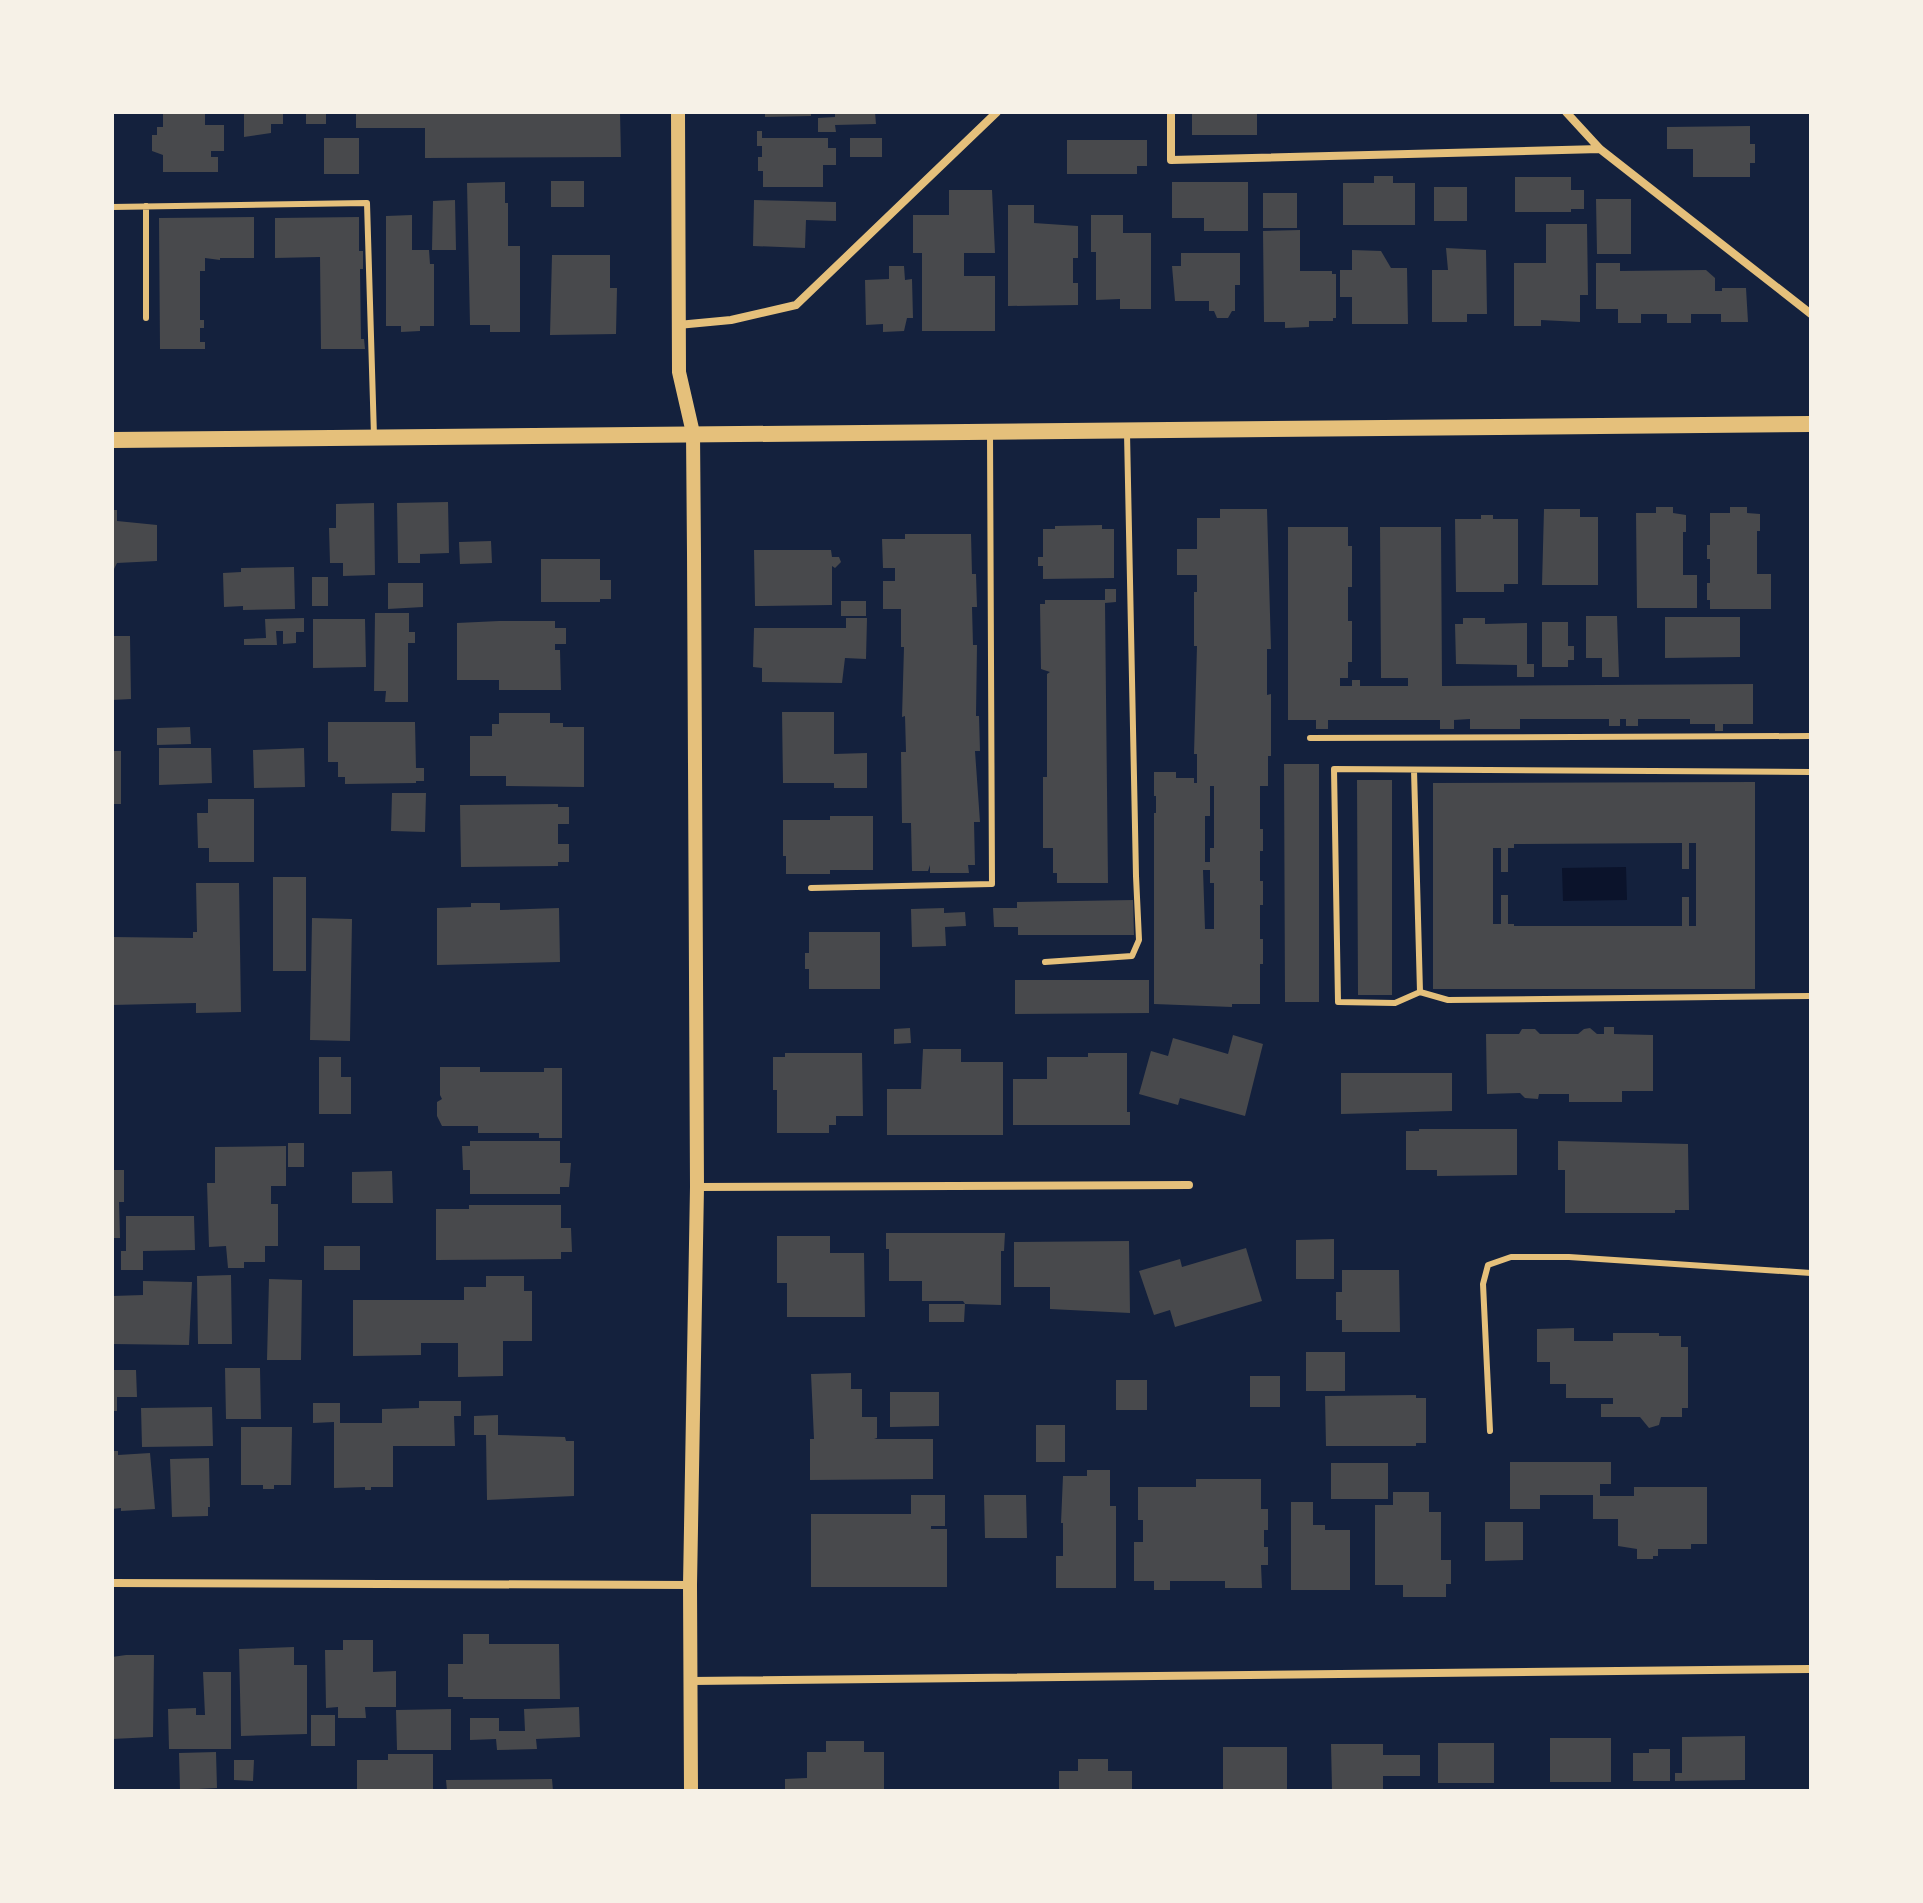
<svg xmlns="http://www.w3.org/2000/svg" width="1923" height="1903" viewBox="0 0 1923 1903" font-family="'Exo 2',sans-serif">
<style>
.water{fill:#0b132b}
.building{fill:#48494c;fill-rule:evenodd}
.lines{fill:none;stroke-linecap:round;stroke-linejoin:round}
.service{stroke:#e5c07b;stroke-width:6}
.minor{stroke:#e5c07b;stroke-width:8}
.tertiary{stroke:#e5c07b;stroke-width:14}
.secondary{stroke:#e5c07b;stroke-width:16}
</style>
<rect width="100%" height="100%" fill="#14213d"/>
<path class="water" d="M1626,867L1627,900L1563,901L1562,868Z"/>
<path class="building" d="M244,112H283V124H271V133L244,137Z
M306,112H326V124H306Z
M356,112H620L621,157L425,158V128H356Z
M765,112H811V116L765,117Z
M835,112H875L876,124L835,125L836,132H818V118L835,117Z
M1192,112H1257V135H1192Z
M163,114H205V125H224V151H211V157H218V172H163V155L152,151V135H157V127H163Z
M1750,126V144H1755V163H1750V177H1693V149H1667V127Z
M757,131H762V138H828V148H836V165H823V187H763V171H758V157H762V146H757Z
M324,138H359V174H324Z
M850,138H882V157H850Z
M1067,140H1147V166H1137V174H1067Z
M1374,176H1393V183H1415V225H1343V183H1374Z
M1515,177H1571V190H1584V209H1571V212H1515Z
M551,181H584V207H551Z
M505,182V203H508V246H520V332H490V325H470L467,183Z
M1172,182H1248V231H1204V218H1172Z
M1434,187H1467V221H1434Z
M949,190H992L995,253H964V276H995V331H922V253H913V215H949Z
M1263,193H1297V228H1263Z
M1596,199H1631V254H1597Z
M455,200L456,250H432L433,201Z
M754,200L836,202V221L806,220L805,248L753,246Z
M1008,205H1034V223L1078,226V258H1073V283H1078V305L1008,306Z
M412,215V250H429L430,264H434V326H420V331L401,332V326H386V216Z
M1091,215H1123V233H1151V309H1120V299L1096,300V252H1091Z
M254,217V258H220V260L205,258V271H200V320H204V328H200V342H205V349H160L159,218Z
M359,217V251H363V269H360L361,339H364L365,349H321L320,257L275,258V218Z
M1546,224H1587L1588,295H1580V322L1541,320V326H1514V263H1546Z
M1300,230V271H1332V274H1336V318H1333V321H1309V327L1285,328V322H1264L1263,231Z
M1446,248L1486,250L1487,314H1467V322H1432V270H1448Z
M1352,250L1381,251L1391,268H1407L1408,324H1352V297H1340V270H1352Z
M1181,253H1240V285H1235V311H1232L1228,318H1217L1214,311H1209V301H1175L1172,266H1181Z
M552,255H610V288H617L616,334L550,335Z
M1596,263H1620V271L1706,270L1715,278V291H1722V288H1746L1748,322H1721V314H1691V323H1667V314H1641V323H1618V309H1596Z
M889,266H904L905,280L912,279L913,318H907L904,331L883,332V324L866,325L865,280L889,279Z
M448,502L449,553L420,554V563H398L397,503Z
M374,503L375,575L343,576V563H330L329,528H336V504Z
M1656,507H1673V513L1686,515V532H1683V575H1697V608H1637L1636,513H1656Z
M1730,507H1747V513L1760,514V531H1757V574H1771V609H1710V600H1707V583H1710V559H1707V545H1710V513H1730Z
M1220,509H1267L1271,649H1267V695L1271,694V756H1268V786H1260V829H1263V851H1260V881H1263V905H1260V939H1263V964H1260V1004H1232V1007L1154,1004V813H1156V796H1154V772H1176V778H1194V783H1197V754H1194L1197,646H1194V592H1197V575H1177V549H1197V518H1220ZM1210,786H1214V848H1210V862H1205V816H1210ZM1203,870H1210V883H1214V929H1205Z
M1544,509H1580V517H1598V585H1542Z
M112,510H117V521L157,525V561L117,563L112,573Z
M1481,515H1493V519H1518V584H1504V592H1456L1455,519H1481Z
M1102,525V529H1114V578L1043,579V566H1038V557H1043V529H1055V526Z
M1288,527H1348V546H1352V587H1348V621H1352V662H1348V678H1340V686H1352V680H1360V686H1408V678H1381L1380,527H1441L1442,686L1753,684V724H1723V731H1715V724H1690V719H1638V726H1626V719H1620V726H1609V719H1520V729H1470V719L1454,720V729H1440V720H1328V729H1316V720H1288Z
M905,534H971L972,574H976L977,607H972L973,645H977L976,716H979L980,751H975L980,822H974L975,865H968L969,873H930V865L928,871H912L911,823H902L901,752H906L905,716L902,717L904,647H901V609H883V581H895V568H883L882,539H905Z
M491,541L492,563L460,564L459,542Z
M754,550H831L832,557H839L841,562L835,568L832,566V605L755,606Z
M541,559H600V580H611V599H600V602H541Z
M294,567L295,609L243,610V606L224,607L223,573L241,572V568Z
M312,577H328V606H312Z
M388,583H423V607L388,609Z
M1105,589H1116V602L1105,603L1108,883H1057V873H1053V848H1043V777H1047V674L1050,672L1041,669L1040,604H1045V600H1105Z
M841,601H866V616H841Z
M375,613H409V632H415V643H408V702H385L386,691H374Z
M1586,616H1617L1619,677H1602V658H1586Z
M1665,617H1740V657L1665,658Z
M304,618V632H296V643L283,644V631H276L277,645H244V639L266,638L265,619Z
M846,618H867L866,659L845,658L842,683L762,682V668L753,667L754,628H846Z
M1463,618H1485V624L1527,623V664H1534V677H1517V665L1456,664L1455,624H1463Z
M313,619H365L366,667L313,668Z
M499,621H555V628H566V644H555V650H560L561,690H499V680H457V623Z
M1542,622H1568V646H1574V660H1568V667H1542Z
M112,636H130L131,699L112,700Z
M782,712H834V754L867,753V788H834V783H783Z
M499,713H550V723H563V727H584V787L506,786V776H470V736H492V724H499Z
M328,722H415L416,768H424V781H416V783L345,784V777H338V762H328Z
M190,727L191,744L157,745V728Z
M159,748H211L212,783L159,785Z
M304,748L305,787L254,788L253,750Z
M112,751H121V804H112Z
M1284,764H1319V1002H1285Z
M1357,780H1392V995H1358Z
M1755,782V989H1433V783ZM1682,843V869H1689V843H1696V926H1689V897H1682V926H1514V924H1508V895H1501V924H1493V848H1501V872H1508V848H1514V844Z
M392,793H426L425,832L391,831Z
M208,799H254V862H209V848H198L197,813H208Z
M558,804V807H569V824H558V844H569V862H558V866L461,867L460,805Z
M830,816H873V870H830V874H786V856H783V820H830Z
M273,877H306V971H273Z
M196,883H239L241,1012L196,1013V1003L112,1005V937L193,938V932H197Z
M1133,900L1134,935H1018V927H994L993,908H1017V902Z
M471,903H500V910L559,908L560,962L437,965V908L471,907Z
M944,908V913L965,912L966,926L945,927L946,946L912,947L911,909Z
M312,918L352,919L350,1041L310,1040Z
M809,932H880V989H809V969H805V953H809Z
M1015,980H1149V1013L1015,1014Z
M1604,1027H1614V1034L1653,1035V1091H1622V1102H1569V1094H1539L1538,1099L1525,1098L1520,1093L1487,1094L1486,1034H1519L1522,1029H1535L1540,1034H1578L1584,1029L1590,1028L1597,1034H1604Z
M910,1028L911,1043L894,1044V1029Z
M1233,1035L1263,1044L1245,1116L1180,1098L1178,1105L1139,1094L1151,1051L1168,1056L1173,1038L1228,1054Z
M923,1049H961V1062H1003V1135H887V1089H921Z
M785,1053H862L863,1116H836V1125H829V1133H777V1090H773V1057H785Z
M1088,1053H1127V1112H1130V1125H1013V1079H1047V1057H1088Z
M319,1057H341V1077H351V1114H319Z
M440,1067H480V1072H544V1068H562V1138H539V1133H478V1126H442L437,1116V1102L442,1099L440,1095Z
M1341,1073H1452V1111L1341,1114Z
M1419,1129H1517V1175L1437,1176V1170H1406V1131H1419Z
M470,1141H560V1163H571L569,1187H560V1194H470V1170H463L462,1146H470Z
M1558,1141L1688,1144L1689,1210H1675V1213H1565V1170H1558Z
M288,1143H304V1167H288Z
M286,1146V1186H271V1204H278V1246H265V1262H244V1268H228L226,1246L209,1247L207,1183H215V1147Z
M112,1170H124V1202H119L120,1238H112Z
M392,1171L393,1203H352V1172Z
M469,1205H561V1228H571L572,1252H561V1259L436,1260V1209H469Z
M126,1216H194L195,1250L143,1251V1270H121V1251H126Z
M886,1233H1005L1004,1251H1001V1305L965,1304L964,1322H929V1304H965L963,1301H922V1281H889V1249H886Z
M777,1236H830V1253H864L865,1317H787V1283H777Z
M1334,1239V1279H1296V1240Z
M1129,1241L1130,1313L1050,1309V1287H1014V1242Z
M324,1246H360V1270H324Z
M1246,1248L1262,1301L1175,1327L1170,1310L1154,1315L1139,1271L1180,1259L1182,1267Z
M1342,1270H1399L1400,1332H1342V1320H1336V1292H1342Z
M231,1275L232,1344H198L197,1276Z
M486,1276H524V1291H532V1341H503V1376L458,1377V1343H421V1355L353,1356V1300H464V1287H486Z
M269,1279L302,1280L301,1360H267Z
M143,1281L192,1282L189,1345L112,1344V1296L143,1295Z
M1574,1328V1341H1613V1333H1659V1336H1681V1347H1688V1408H1682V1417H1661L1659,1425L1649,1428L1640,1417H1601V1404H1613V1398H1566V1384H1550V1362H1537V1329Z
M1306,1352H1345V1391H1306Z
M225,1368H260L261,1419H226Z
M112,1370H136L137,1397H117V1411H112Z
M851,1373V1389H862V1417H877V1438L874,1439H933V1479L810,1480V1439H814L811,1374Z
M1250,1376H1280V1407H1250Z
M1116,1380H1147V1410H1116Z
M890,1392H939V1426L890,1427Z
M1416,1395V1398H1426V1443H1416V1446H1326L1325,1396Z
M419,1401H461V1416H454L455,1446H393V1487H371V1490H365V1487L334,1488V1422L313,1423V1403H340V1423H382V1409L419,1408Z
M212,1407L213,1446L142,1447L141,1408Z
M498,1415V1435L565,1437L566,1441H574V1496L487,1500L486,1435H474V1416Z
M1036,1425H1065V1462H1036Z
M241,1427H292L291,1485H274V1489H263V1485H241Z
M112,1451H118V1455L150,1453L155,1509L121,1511V1508L112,1509Z
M209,1458L210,1507H208V1516L172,1517L170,1459Z
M1510,1462H1611V1484H1600V1496H1634V1487H1707V1544H1691V1549H1658V1556H1653V1559H1637V1549L1618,1546V1519H1593V1495H1540V1509H1510Z
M1331,1463H1388V1499H1331Z
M1087,1470H1110V1506H1116V1588H1056V1556H1063V1523H1061L1063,1476H1087Z
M1196,1479H1261V1509H1268V1530H1264V1547H1268V1565H1261L1262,1588H1225V1581H1170V1590H1154V1581H1134V1542H1143V1520H1138V1487H1196Z
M1393,1492H1429V1512H1441V1560H1451V1584H1446V1597H1403V1585H1375V1505H1393Z
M911,1495H945V1526H931V1529H947V1587H811V1514H911Z
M984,1495H1026L1027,1538H985Z
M1291,1502H1313V1525H1325V1530H1350V1590H1291Z
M1485,1522H1523V1560L1485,1561Z
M463,1634H489V1644H559L560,1699H463V1697H448V1664H463Z
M343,1640H373V1672L396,1671V1707H365L366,1718H338V1707L326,1708L325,1650H343Z
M294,1647V1665H307V1734L241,1736L239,1649Z
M126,1655H154L153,1737L112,1739V1657Z
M203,1672H231V1749H169L168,1709L196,1708V1715H205Z
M579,1707L580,1737L536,1739L537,1749L497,1750L496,1739L470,1740V1718H499V1731H525L524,1709Z
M451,1709V1750H397L396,1710Z
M311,1715H335V1746H311Z
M1745,1736V1780L1675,1781V1773H1682V1737Z
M1550,1738H1611V1782H1550Z
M826,1741H864V1752H884V1791H785V1779L807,1778V1752H826Z
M1438,1743H1494V1783H1438Z
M1331,1744H1383V1755H1420V1776H1383V1790H1332Z
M1223,1747H1287V1791H1223Z
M1649,1749H1670V1781H1633V1753H1649Z
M216,1752L217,1788L180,1790L179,1753Z
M388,1754H433V1791H357V1760H388Z
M1078,1759H1108V1771H1132V1791H1059V1771H1078Z
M234,1760H254L253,1781L234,1780Z
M552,1779L553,1791H447L446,1780Z"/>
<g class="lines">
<path class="service" d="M146,206V318
M112,207L367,203L374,436
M1310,738L1811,736
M1414,770L1420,992
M1811,772L1334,769L1338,1002L1395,1003L1420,992L1448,1000L1811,996
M811,888L992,884L990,434
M1045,962L1132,956L1139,940L1136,876L1127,433
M1490,1431L1483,1284L1488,1265L1511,1257H1569L1811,1273"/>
<path class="minor" d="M1171,112V160L1600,149
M1566,112L1600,149L1811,314
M678,325L731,320L796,305L997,112
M697,1187L1189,1185
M112,1583L690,1585
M691,1681L1811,1669"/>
<path class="tertiary" d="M678,112L679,372L693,433L694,553L697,1187L690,1585L691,1791"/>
<path class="secondary" d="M112,440L1811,424"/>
</g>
<rect width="1923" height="1903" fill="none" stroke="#f6f1e7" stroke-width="228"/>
</svg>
